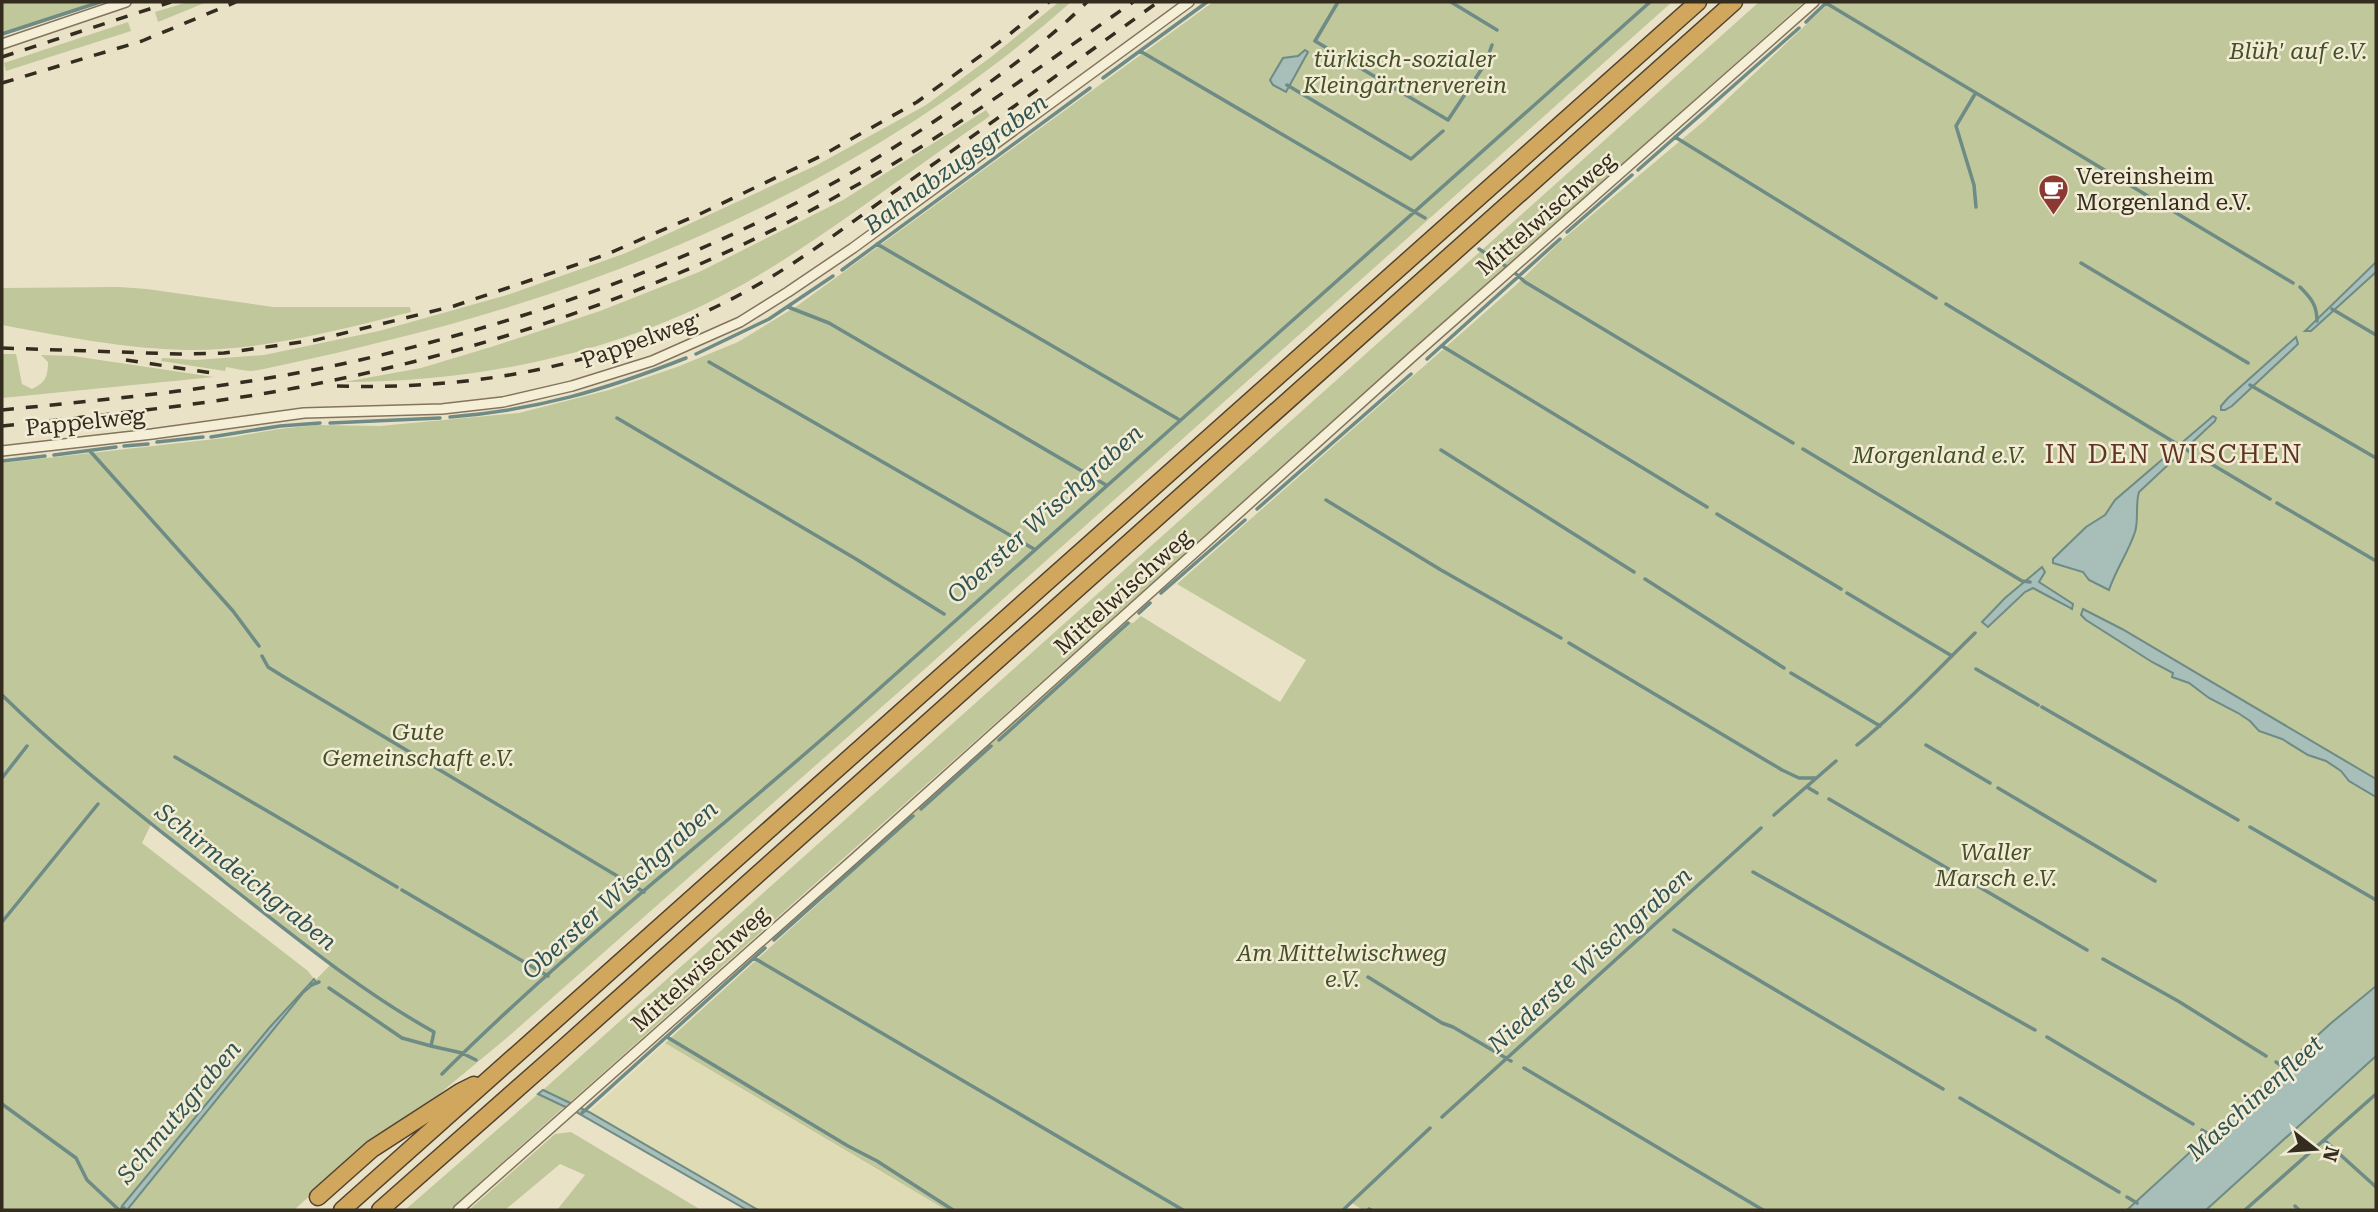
<svg xmlns="http://www.w3.org/2000/svg" width="2378" height="1212" viewBox="0 0 2378 1212" font-family="'Roboto Serif',serif">
<style>
.farmland{fill:#dfdbb4}
.green{fill:#bfc79b;fill-rule:evenodd}
.water{fill:#a7beb9;stroke:#6e8b86;stroke-width:2}
.lines{fill:none;stroke-linecap:round;stroke-linejoin:round}
.stream{stroke:#6e8b86;stroke-width:3.5}
.minor-casing{stroke:#84745d;stroke-width:12}
.motorway-casing{stroke:#524331;stroke-width:19}
.minor{stroke:#f6efd8;stroke-width:9}
.motorway{stroke:#d1a75e;stroke-width:16}
.rail{stroke:#352c20;stroke-width:3.5;stroke-dasharray:12 12;stroke-linecap:butt}
.labels{text-anchor:middle;dominant-baseline:central;stroke-width:5;stroke-linejoin:round;paint-order:stroke}
.park-label{font-size:23px;font-style:italic;fill:#435028;stroke:#f2ecd5}
.poi-label{font-size:23px;fill:#352c20;stroke:#f2ecd5;text-anchor:start}
.street-label{font-size:23px;fill:#352c20;stroke:#f2ecd5}
.water-label{font-size:24px;font-style:italic;fill:#305353;stroke:#f2ecd5}
.quarter-label{font-size:26px;letter-spacing:2px;fill:#5e3423;stroke:#f2ecd5}
</style>
<rect width="100%" height="100%" fill="#eae2c6"/>
<path class="farmland" d="M665,1043L884,1174L946,1210H758L589,1112Z"/>
<path class="green" d="M2,2H105L2,36Z
M188,2H207L158,22L155,12Z
M1059,2H1071C878,173 635,281 385,341C353,349 320,357 287,364C275,366 263,370 251,371C245,371 233,368 226,367L225,371L161,361L162,358L196,360L264,355L379,331L507,295L626,253L817,165L926,105L991,57Z
M1213,2H1672L927,667L509,1036L438,1095L387,1129L354,1156L294,1210H127L303,993L331,964L152,822L142,843L308,971L314,979L270,1027L122,1206L121,1210H2V463L233,437L279,429L316,425L380,426L519,413L609,390L677,367L738,342L797,306Z
M1759,2H1804L569,1103L543,1090Z
M1830,2H2376V262L2307,328L2311,331L2376,272V779L2122,629L2087,611L2081,614L2152,662L2173,673L2177,680L2189,683L2209,698L2250,721L2259,731L2282,739L2308,755L2326,761L2341,771L2349,781L2376,797V986L2330,1024L2127,1210H1363L1350,1202L1340,1210H946L665,1043L830,893L827,887L1127,622L1133,623L1141,616L1280,702L1306,660L1177,584L1516,285L1563,239L1704,121ZM2295,337L2298,344L2232,406H2221ZM2209,418H2216L2139,492C2135,505 2139,519 2135,532C2129,553 2116,569 2109,589L2083,572L2072,567L2081,534L2086,527L2105,515L2115,500ZM2038,569L2040,578L2039,582L2073,603L2069,609L2033,588L1982,623Z
M128,22L131,31L6,71L4,63Z
M986,110L990,116C912,169 839,227 759,275C635,350 486,382 344,382L421,368L491,347L600,311L699,272L843,200Z
M119,287L147,289L273,307H410L411,312C338,330 263,351 186,350C125,349 62,336 2,325V288Z
M2,354H16L22,384L32,389C45,383 48,377 48,362L41,355L73,356L214,377L2,398Z
M2376,1056V1210H2206Z
M538,1094L564,1107L449,1210H405Z
M571,1132L701,1210H557L585,1175L560,1164L505,1210H469L555,1134Z"/>
<path class="water" d="M1305,50L1308,52L1286,92L1273,85L1270,80L1283,58L1298,56Z
M2376,262V272L2311,331H2305Z
M2296,337L2298,344L2232,406L2225,410H2221V406L2228,398Z
M2213,416L2216,418L2215,421L2139,492C2135,505 2139,519 2135,532C2128,553 2116,569 2109,590L2089,580L2083,572L2053,563V559L2086,527L2105,515L2115,500Z
M2042,567L2045,572L2039,582L2073,604L2072,609L2033,588L2025,592L1988,627L1982,622L2005,598Z
M2083,609L2122,629L2376,779V797L2349,781L2341,771L2326,761L2308,755L2282,739L2259,731L2250,721L2238,713L2209,698L2189,683L2172,677L2173,673L2152,662L2086,620L2081,615Z
M314,979L316,982L303,993L127,1210H121L122,1206L270,1027Z
M2376,986V1056L2206,1210H2127L2330,1024Z
M543,1090L589,1112L758,1210H747L576,1112L538,1094Z"/>
<g class="lines">
<path class="stream" d="M1338,2L1315,41L1448,120L1485,64L1492,45
M1451,2L1497,30
M1826,3L2293,283
M1806,22L1827,2
M2,34L100,2
M1140,51L1425,218
M1103,78L1207,2
M1287,85L1411,159L1443,131
M1975,94L1956,126L1974,185L1976,207
M1675,137L1936,298
M1638,170L1799,28
M1567,232L1632,175
M877,244L1178,419
M1479,249L1507,267
M2081,263L2248,363
M842,270L1090,88
M1515,273L1525,282L1793,443
M2300,287C2311,298 2317,305 2317,321
M1946,304L2192,453
M788,307L829,323L1106,485
M2332,309L2376,335
M1442,346L1707,507
M696,354L769,319L833,276
M1427,359L1560,239
M709,362L1034,549
M2250,385L2376,458
M450,417C537,410 605,390 686,358
M617,418L856,559L944,614
M330,423L440,418
M211,437L280,426L320,423
M157,442L203,437
M124,446L148,444
M1803,449L2022,581L2030,582
M1441,450L1634,572
M90,451L233,611L259,646
M54,455L116,447
M2203,459L2270,499
M2,461L45,456
M1326,500L1441,570L1561,638
M2277,503L2376,561
M1257,509L1411,374
M1717,514L1841,589
M1645,579L1784,668
M1161,593L1245,520
M1847,593L1952,656
M1139,613L1150,603
M1569,643L1782,770L1799,778H1816
M262,656L268,667L284,677L644,892
M1976,669L2038,705
M1791,673L1880,726
M2,695C72,764 150,822 226,883C294,936 359,990 434,1032L431,1046L462,1053L476,1060
M2042,707L2238,820
M999,740L1128,623
M1857,745C1899,711 1936,671 1975,633
M1926,745L1990,783
M175,757L397,887
M2,778L27,746
M1807,787L1817,793
M1998,788L2155,881
M1829,799L2087,950
M921,809L991,746
M1774,815L1836,761
M2250,827L2376,900
M1753,872L2035,1030
M402,890L548,976
M2,922L98,804
M1674,930L1943,1089
M774,940L913,816
M754,958L1183,1210
M2103,959L2178,1001L2266,1056
M1368,977L1442,1023L1453,1027L1511,1061
M311,985L319,982
M329,988L402,1038L431,1046
M667,1037L848,1146L877,1161L953,1210
M2047,1037L2193,1124
M2276,1062L2285,1068
M1524,1068L1763,1210
M442,1074C574,942 723,828 862,704C1124,469 1386,234 1650,2
M1960,1098L2119,1192
M2,1104L76,1158L87,1180L119,1210L124,1208
M582,1113L765,948
M1442,1117L1761,828
M2202,1130L2212,1136
M2324,1140L2376,1187
M2127,1197L2137,1203
M2295,1206L2299,1210
M1369,1209L1371,1210
M1343,1210L1430,1128
M2245,1210L2376,1094"/>
<defs>
<path id="minor" d="M2,44L126,2
M2,451L152,434L304,413L442,409L503,402L572,386L652,361L740,322L788,292L853,248L1189,2
M458,1210L856,857L1412,357L1814,2"/>
<path id="motorway" d="M318,1197L372,1149L460,1092L474,1085
M342,1210L1698,2
M380,1210L559,1052L1734,2"/>
</defs>
<use href="#minor" class="minor-casing"/>
<use href="#motorway" class="motorway-casing"/>
<use href="#minor" class="minor"/>
<use href="#motorway" class="motorway"/>
<path class="rail" d="M2,57L171,2
M2,83L142,41L236,2
M2,348L179,354L224,353L316,340L454,306L605,255L702,213L821,156L917,102L1005,38L1049,2
M126,360L219,374
M337,386C443,389 551,376 649,336C680,323 712,310 741,294C800,263 854,220 908,182C992,123 1075,62 1158,2
M2,410C121,398 243,387 360,360C576,310 791,226 972,95C1011,67 1052,37 1087,2
M2,426C100,415 198,406 295,388C484,352 671,289 839,195C942,139 1037,69 1133,2"/>
</g>
<defs>
<symbol id="cafe-pin" viewBox="-11 -11 22 30"><path d="M0 17L-7.5 6A9.5 9.5 0 1 1 7.5 6Z" fill="#8d3933" stroke="#f2ecd5"/><path d="M-5.5-4.5H6V0H3Q3 3.5 0 3.5H-2.5Q-5.5 3.5-5.5 0ZM3-3.2v2h1.7v-2ZM-6 4.5H4V6H-6Z" fill="#fff"/></symbol>
</defs>
<g fill-rule="evenodd">
<use href="#cafe-pin" x="2036" y="172" width="35" height="47"/>
</g>
<g class="labels">
<g class="park-label">
<text x="2298" y="51">Blüh' auf e.V.</text>
<text x="1405" y="59">türkisch-sozialer<tspan x="1405" dy="26">Kleingärtnerverein</tspan></text>
<text x="1939" y="455">Morgenland e.V.</text>
<text x="418" y="732">Gute<tspan x="418" dy="26">Gemeinschaft e.V.</tspan></text>
<text x="1996" y="852">Waller<tspan x="1996" dy="26">Marsch e.V.</tspan></text>
<text x="1342" y="953">Am Mittelwischweg<tspan x="1342" dy="26">e.V.</tspan></text>
</g>
<g class="poi-label">
<text x="2076" y="176">Vereinsheim<tspan x="2076" dy="26">Morgenland e.V.</tspan></text>
</g>
<g class="street-label">
<text transform="translate(1546 214) rotate(-41)">Mittelwischweg</text>
<text transform="translate(639 341) rotate(-20)">Pappelweg</text>
<text transform="translate(85 422) rotate(-6)">Pappelweg</text>
<text transform="translate(1123 592) rotate(-42)">Mittelwischweg</text>
<text transform="translate(700 969) rotate(-42)">Mittelwischweg</text>
</g>
<g class="water-label">
<text transform="translate(956 164) rotate(-36)">Bahnabzugsgraben</text>
<text transform="translate(1045 514) rotate(-42)">Oberster Wischgraben</text>
<text transform="translate(246 877) rotate(38)">Schirmdeichgraben</text>
<text transform="translate(620 890) rotate(-42)">Oberster Wischgraben</text>
<text transform="translate(1590 960) rotate(-42)">Niederste Wischgraben</text>
<text transform="translate(2255 1098) rotate(-42)">Maschinenfleet</text>
<text transform="translate(179 1112) rotate(-50)">Schmutzgraben</text>
</g>
<g class="quarter-label">
<text x="2174" y="454">IN DEN WISCHEN</text>
</g>
</g>
<rect width="2378" height="1212" fill="none" stroke="#352c20" stroke-width="7"/>
<g transform="translate(2315 1149) rotate(107)" stroke="#f2ecd5" stroke-width="5" paint-order="stroke">
<path d="M0-5L12 26L0 18L-12 26Z" fill="#352c20"/>
<text y="-10" font-size="19" font-weight="bold" text-anchor="middle" fill="#352c20">N</text>
</g>
</svg>
